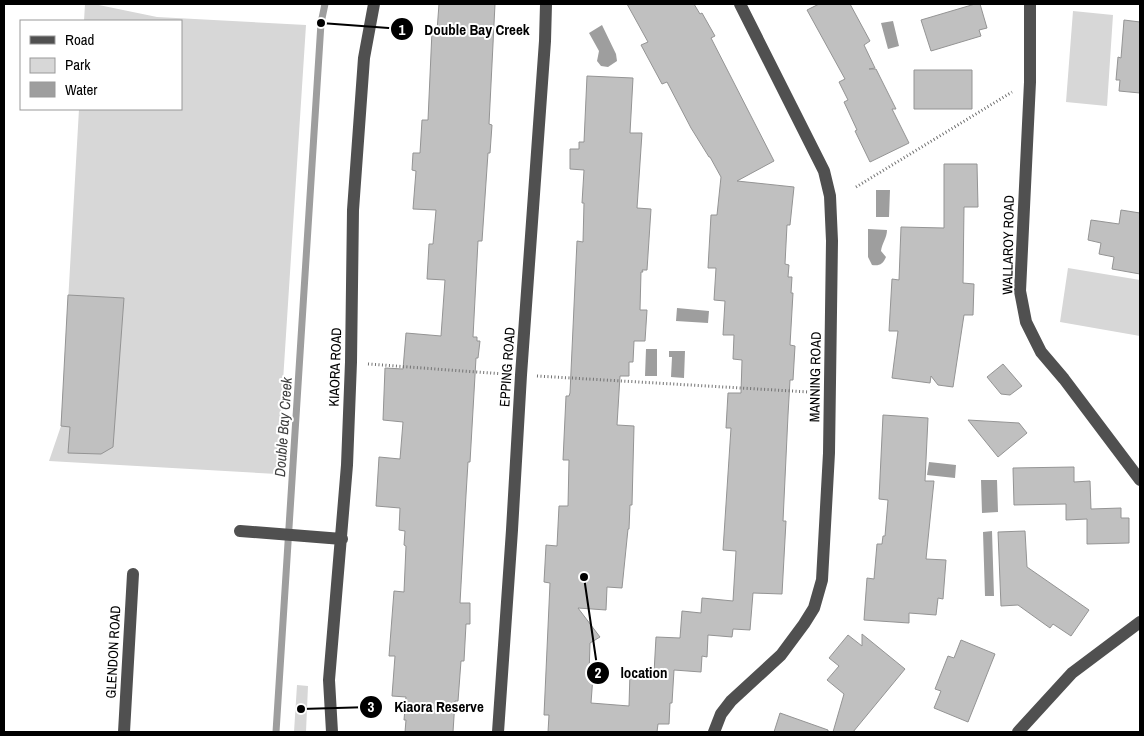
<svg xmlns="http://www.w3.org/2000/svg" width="1144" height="736" viewBox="0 0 1144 736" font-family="'Archivo Narrow',sans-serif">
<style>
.green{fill:#d7d7d7}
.water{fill:#9e9e9e}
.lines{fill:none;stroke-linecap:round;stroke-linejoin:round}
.stream{stroke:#9e9e9e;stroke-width:7}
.building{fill:#c0c0c0;stroke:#949494}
.path{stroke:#727272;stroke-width:3;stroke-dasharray:1 2.5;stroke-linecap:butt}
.minor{stroke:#505050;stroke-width:12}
.labels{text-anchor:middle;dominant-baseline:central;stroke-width:4;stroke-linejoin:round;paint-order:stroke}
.street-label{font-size:14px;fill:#000;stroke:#fff}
.water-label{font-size:15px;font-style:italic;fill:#3f3f3f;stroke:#fff}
.leader{fill:none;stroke:#000;stroke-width:2}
.callout-dot{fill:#000;stroke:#fff;stroke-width:2}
.mark-label{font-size:15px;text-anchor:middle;font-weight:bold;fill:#fff}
.callout-label{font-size:15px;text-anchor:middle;font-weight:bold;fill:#000;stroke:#fff;stroke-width:4;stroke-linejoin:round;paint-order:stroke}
</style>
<rect width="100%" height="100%" fill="#fff"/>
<path class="green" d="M85,4H94L157,17L306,25L277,474L49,461L61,426L79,109H181V21H84Z
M1073,11L1113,15L1107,106L1066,102Z
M1068,268L1140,280V336L1060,322Z
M297,685L308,686L306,732H294Z"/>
<path class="water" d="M893,21L899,46L888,49L881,23Z
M602,25L616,54L617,61L608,67L601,66L597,61L599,51L589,33Z
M876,190H890L889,217H876Z
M868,229L887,230C887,238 882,243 881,251L886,257C883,264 880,266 872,265L868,257Z
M677,308L709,311L708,323L676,321Z
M646,349H657V376H645Z
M669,351H685L684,378L671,377L672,357H669Z
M929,462L956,465L955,478L927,475Z
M981,480H997L998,512L982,513Z
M992,531L994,596H985L983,532Z"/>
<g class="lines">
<path class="stream" d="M276,732L321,23L325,4"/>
</g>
<path class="building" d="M439,4H495L489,124L492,125L490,153H488L482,241H478L473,337H477V341H480L478,358H476L470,462H468L466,495L460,603H470V624H466L464,661H461L458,701H455L453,732H405L406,720H404L406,697L392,696L395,656H389L394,591L404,592L406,546L404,545L405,531L399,530L400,508L376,506L379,457L400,459L403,422L383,420L385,368L403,369L406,333L441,336L445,280L427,279L429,244H433L436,210L413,209L416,171L412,170L413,153H420L422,120H428L432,31H437Z
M627,4H694L700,14L702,13L715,36L711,38L774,161L737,181L794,187L790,225H787L785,264L789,265L788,277H792L791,293H793L790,345L795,346L793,380H790L788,415L783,521H786L782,594L753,593L750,630L733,629L732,637L708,635L707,657L702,656L701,672L674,670L672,703H670L669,724H658L657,732H548L549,715H544L550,583L544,582L545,564L546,545L557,546L559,506H568L569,460H563L566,396H569L570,393L577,241L583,242L584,203H582L584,170L570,169V149H579V142H584L587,76L633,78L630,133H642L637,208L651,209L647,270H642L643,272H641L640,310H647L645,341H634L633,362H629V376H620L617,425L634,426L632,505H630L629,529H628L622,588L607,587L606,610L578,608L600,637L590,643L589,675L593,676L591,703L629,706L630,672L654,673L656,637L680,638L682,611L701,613L702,598L733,601L736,551L723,550L731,428H726L728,393H741L742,360L733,359L734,335H723L725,301L714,300L716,268H708L711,215H717L721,177L710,157H709L691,128L667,82L662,84L641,45L648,42Z
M819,4H850L870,41L864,45L875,68L869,69H876L896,109H892L909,143L870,162L855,131L857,130L844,102L848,100L839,82L845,79L807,10Z
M975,4H980L987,28L979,30L981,36L931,51L921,20Z
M1124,20L1140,22V93L1119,91L1120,80H1116L1118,57L1121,58Z
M914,70H972V109H914Z
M944,164H977L978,207H964L963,283L974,284L973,315H964L953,387L938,385L931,376L930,383L892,378L898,331H889L892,279L899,280L901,227L944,228Z
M1121,210L1140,213V274L1112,269L1114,257L1099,254L1101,243L1088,240L1091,220L1119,224Z
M68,295L124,298L113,447L101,454L68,453L70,427L61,426Z
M1003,364L1022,386L1010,395L1001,394L987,377Z
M883,415L928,418L925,481H934L926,559L946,560L943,599L938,598L936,615L909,613V623L864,620L867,578L874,579L877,544H882L883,536H885L888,500L879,499Z
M968,420L1019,423L1027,433L998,457Z
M1074,467V482L1090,481L1091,509L1121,508V518H1129V543L1087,544V519L1066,520V504L1014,505L1013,468Z
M1025,531L1027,567L1089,610L1071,636L1053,624L1050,628L1018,605L1001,606L998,532Z
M862,634L905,669L853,732H833L844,694L827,680L839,666L829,658L848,635L862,646Z
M961,640L995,654L968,722L934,708L941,691L935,689L948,656L954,658Z
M780,713L828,730V732H774Z"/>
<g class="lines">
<path class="path" d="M856,187L1012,92
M368,364L504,374
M537,376L809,392"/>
<path class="minor" d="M1030,4V82L1020,291L1026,322L1041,352L1064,379L1140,480
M240,531L342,539
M124,732L133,574
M332,732L329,680L347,465L351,362L353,210L364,58L374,4
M498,732L512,530L521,375L545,41L546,4
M714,732L721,714L731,701L781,655L804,624L814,608L822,580L829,453L832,241L830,196L824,171L740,4
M1018,732L1072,673L1140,622"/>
</g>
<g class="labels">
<g class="street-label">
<text transform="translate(1008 245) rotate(-89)">WALLAROY ROAD</text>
<text transform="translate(335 367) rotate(-88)">KIAORA ROAD</text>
<text transform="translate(507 367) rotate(-86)">EPPING ROAD</text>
<text transform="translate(815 377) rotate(-89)">MANNING ROAD</text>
<text transform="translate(113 652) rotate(-87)">GLENDON ROAD</text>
</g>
<g class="water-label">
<text transform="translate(283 427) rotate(-86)">Double Bay Creek</text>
</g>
</g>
<path class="leader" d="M321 23L402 29M584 577L598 673M301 709L371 707"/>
<g class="callout-dot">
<circle cx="321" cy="23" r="5"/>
<circle cx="584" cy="577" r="5"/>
<circle cx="301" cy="709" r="5"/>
<circle cx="402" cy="29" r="12"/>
<circle cx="598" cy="673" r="12"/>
<circle cx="371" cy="707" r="12"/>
</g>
<g class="mark-label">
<text x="402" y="35">1</text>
<text x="598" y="678">2</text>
<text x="371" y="712">3</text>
</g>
<g class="callout-label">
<text x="477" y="35">Double Bay Creek</text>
<text x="644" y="678">location</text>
<text x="439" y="712">Kiaora Reserve</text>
</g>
<rect width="1144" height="736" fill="none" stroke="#000000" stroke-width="10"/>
<rect x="20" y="20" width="162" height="90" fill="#ffffff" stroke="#999999"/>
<rect x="30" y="36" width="25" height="8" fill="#505050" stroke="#999999"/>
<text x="65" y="45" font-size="15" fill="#000000">Road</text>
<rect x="30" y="58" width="25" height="15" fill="#d7d7d7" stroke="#999999"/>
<text x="65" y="70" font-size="15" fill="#000000">Park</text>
<rect x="30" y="82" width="25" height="15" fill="#9e9e9e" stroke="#999999"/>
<text x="65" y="95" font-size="15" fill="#000000">Water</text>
</svg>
